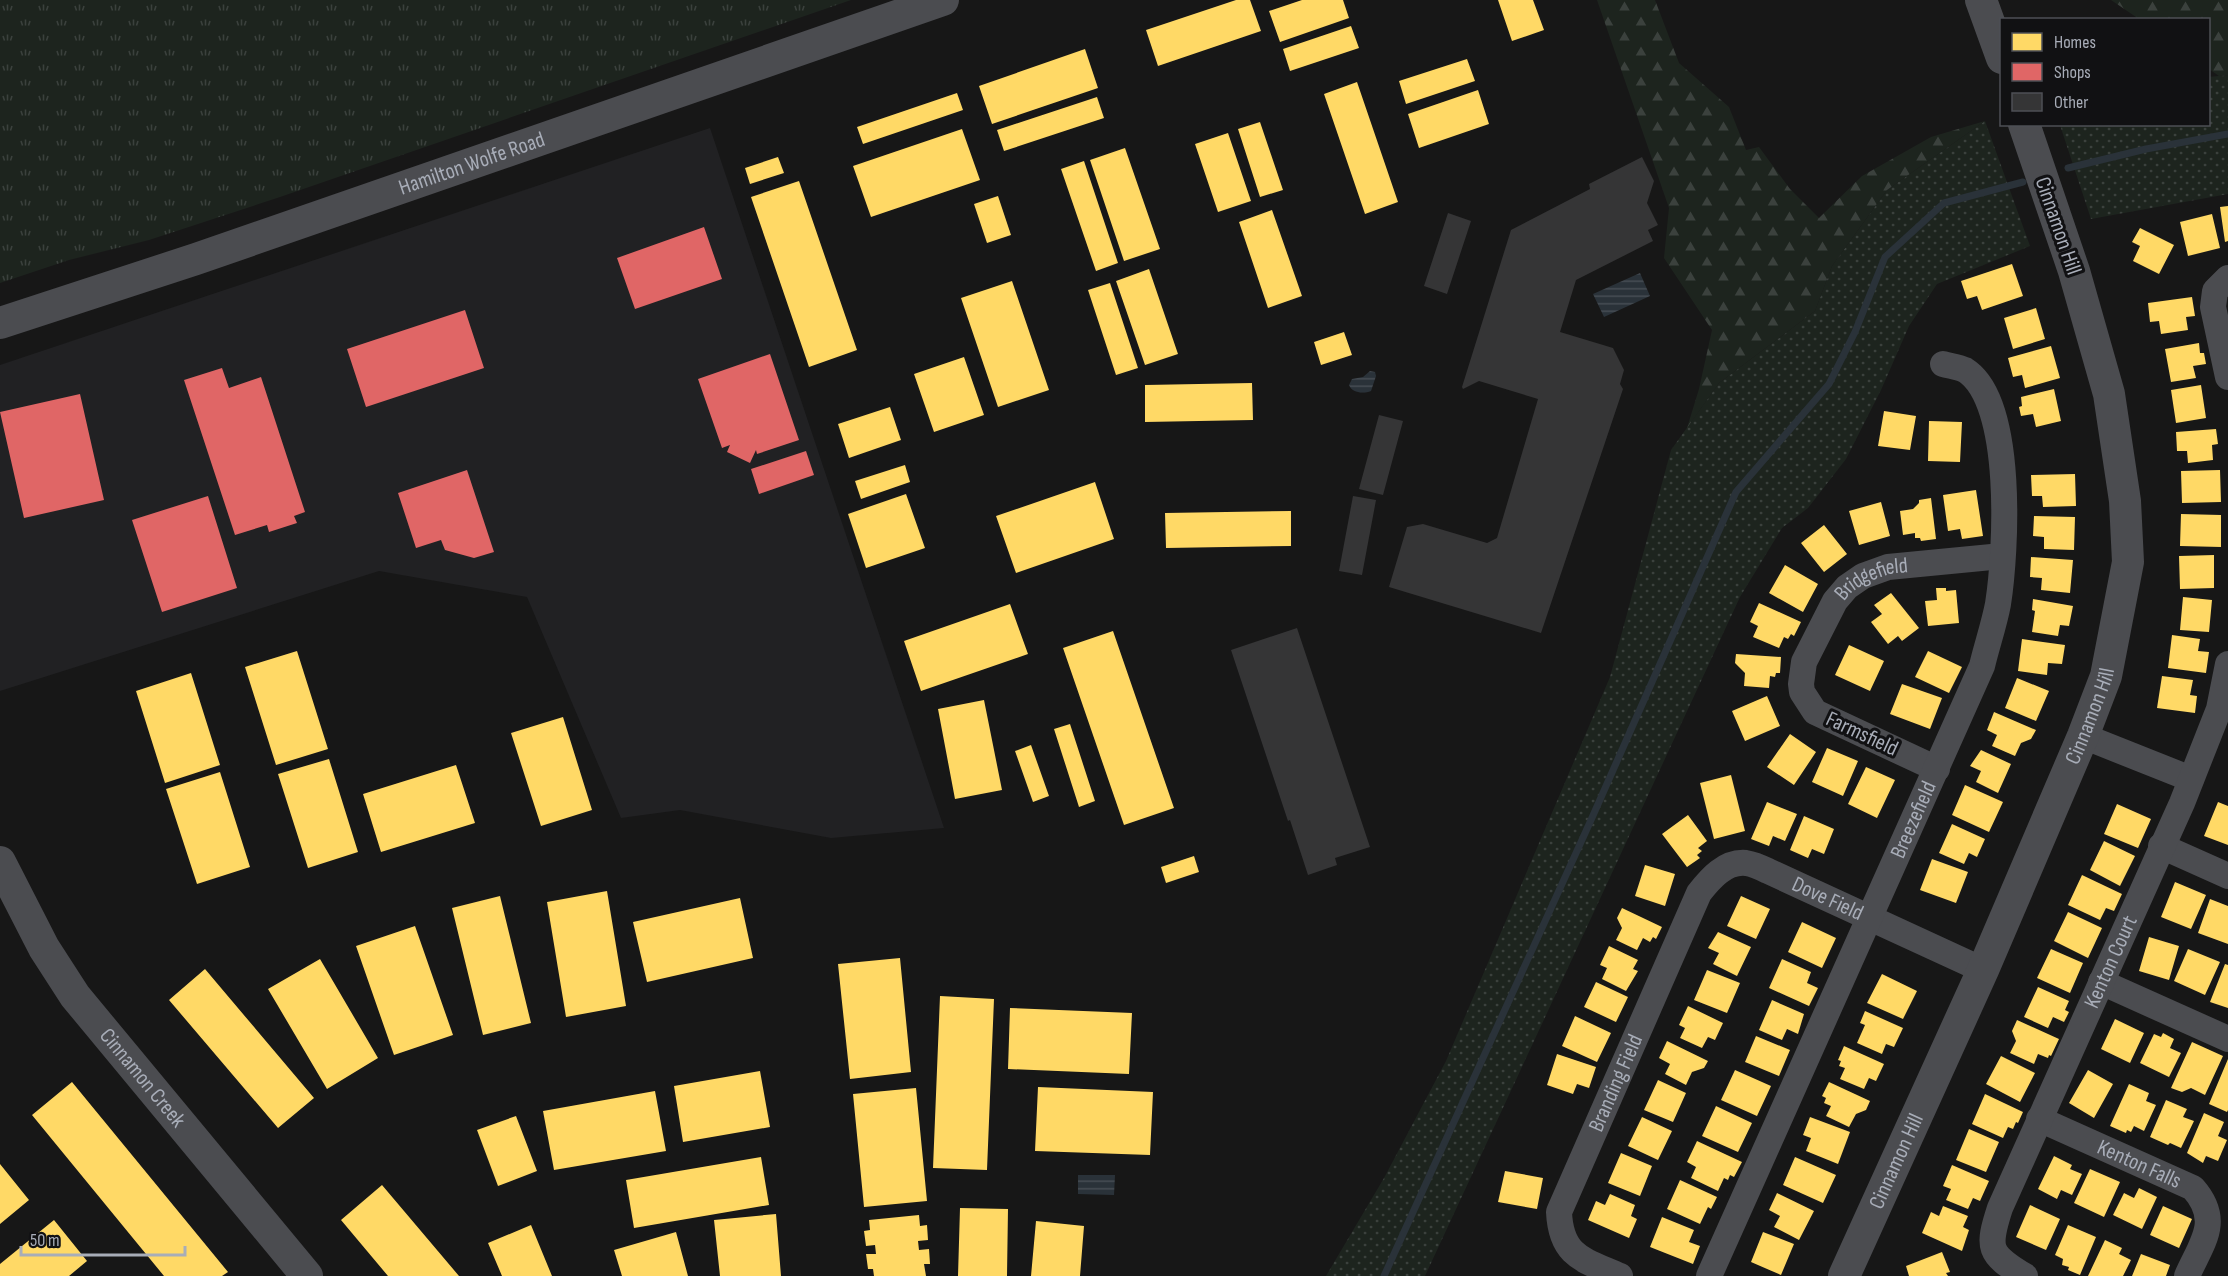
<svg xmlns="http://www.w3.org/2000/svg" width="2228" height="1276" viewBox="0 0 2228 1276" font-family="'Sofia Sans Condensed',sans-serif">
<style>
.built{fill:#212123}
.grass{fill:url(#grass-dots)}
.forest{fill:url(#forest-firs)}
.park{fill:url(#park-tufts)}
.water{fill:url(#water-rules)}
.homes{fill:#ffd966}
.shops{fill:#e06666}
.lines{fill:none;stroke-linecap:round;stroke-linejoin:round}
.stream{stroke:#2a3239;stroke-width:7}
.building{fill:#353536}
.minor{stroke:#4b4c50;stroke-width:26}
.tertiary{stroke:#4b4c50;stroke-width:32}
.labels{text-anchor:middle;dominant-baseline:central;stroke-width:6;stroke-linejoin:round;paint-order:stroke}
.street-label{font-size:22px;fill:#a8adb8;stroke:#111113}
</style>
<defs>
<pattern id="grass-dots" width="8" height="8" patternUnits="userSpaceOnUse" patternTransform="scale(1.5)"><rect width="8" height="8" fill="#1d241e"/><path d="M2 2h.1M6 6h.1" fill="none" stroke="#3b413d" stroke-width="1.8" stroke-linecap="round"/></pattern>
<pattern id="forest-firs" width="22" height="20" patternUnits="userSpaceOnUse" patternTransform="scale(1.5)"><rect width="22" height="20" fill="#1d241e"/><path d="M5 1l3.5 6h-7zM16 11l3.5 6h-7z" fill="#3b413d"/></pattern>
<pattern id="park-tufts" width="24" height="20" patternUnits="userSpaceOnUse" patternTransform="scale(1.5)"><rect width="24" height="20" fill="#1d241e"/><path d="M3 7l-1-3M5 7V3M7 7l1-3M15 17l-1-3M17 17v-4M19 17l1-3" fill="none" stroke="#3b413d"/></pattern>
<pattern id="water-rules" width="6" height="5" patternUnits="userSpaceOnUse" patternTransform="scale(1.5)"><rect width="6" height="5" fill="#2a3239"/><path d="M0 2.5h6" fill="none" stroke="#464d54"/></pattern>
</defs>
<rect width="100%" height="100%" fill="#171717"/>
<path class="built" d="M710,128L944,828L831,838L680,810L621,818L527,597L379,571L0,691V365Z"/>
<path class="grass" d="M2228,75V194L2091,219L2060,125L2208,124L2209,77Z
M1985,121L2030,246L1937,284L1909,326L1881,390L1846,459L1808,508L1782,528L1740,597L1425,1276H1326L1384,1178L1446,1061L1610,677L1671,450L1719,383L1815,311L1832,266L1887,190Z"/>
<path class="forest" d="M1597,0H1655L1679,63L1729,107L1746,150L1759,147L1790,189L1819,218L1862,176L1931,137L1985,121L1887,190L1832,266L1815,311L1719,383L1687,428L1699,389L1712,330L1664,258L1669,208Z
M2111,0H2228V75L2219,76L2209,69L2208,20L2139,19Z"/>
<path class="park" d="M0,0H851L280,197L149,240L69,260L0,283Z"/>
<path class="water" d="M1640,273L1650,296L1604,317L1593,294Z
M1370,371L1375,372L1376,376L1371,391C1363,394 1352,393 1349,385L1352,379L1363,377Z
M1078,1175H1115L1114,1195L1078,1194Z"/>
<path class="homes" d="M1236,0H1250L1261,31L1158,66L1146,30Z
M1302,0H1343L1349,18L1280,42L1269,11Z
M1498,0H1533L1544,30L1512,41Z
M1351,26L1359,48L1290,71L1283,49Z
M1085,49L1098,88L992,124L979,86Z
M1467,59L1475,81L1406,104L1399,81Z
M1357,82L1398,202L1365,214L1324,94Z
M1478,90L1489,124L1419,148L1408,114Z
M957,93L963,110L863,144L857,127Z
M1097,97L1104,118L1004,151L997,130Z
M1260,122L1283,190L1260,197L1238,129Z
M962,129L980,180L871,217L853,166Z
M1228,133L1251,201L1218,212L1195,144Z
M1125,148L1160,249L1124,261L1090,160Z
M778,157L784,173L750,184L745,168Z
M1084,161L1118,263L1096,271L1061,169Z
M799,181L857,350L809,367L751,197Z
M998,196L1011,235L987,243L974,204Z
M2228,206V241L2225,242L2220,207Z
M1272,210L1302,296L1268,308L1239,222Z
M2212,214L2220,248L2188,256L2180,222Z
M2140,228L2174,245L2159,274L2133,261L2140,246L2132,242Z
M2012,264L2023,296L1982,310L1977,296L1967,299L1961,281Z
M1149,269L1178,354L1145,365L1116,281Z
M1012,281L1049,390L998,407L961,298Z
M1110,283L1138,368L1116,375L1088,290Z
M2192,297L2195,316L2186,317L2188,330L2161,334L2159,321L2150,322L2148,303Z
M2036,308L2045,339L2013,349L2004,318Z
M1344,332L1352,355L1321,365L1314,342Z
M2199,343L2200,353H2204L2206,364L2193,366L2196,378L2171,382L2165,349Z
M2051,346L2060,378L2025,388L2022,375L2013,377L2008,358Z
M964,357L984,415L934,432L914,374Z
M1252,383L1253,420L1145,422V385Z
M2201,385L2206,418L2176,423L2171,390Z
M2054,389L2061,421L2036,427L2033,414L2021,416L2019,407L2022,406L2021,397Z
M890,407L901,440L849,458L838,424Z
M1884,411L1916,416L1910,450L1878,446Z
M1929,421L1962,422L1960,462L1928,461Z
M2216,429L2218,444L2212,445L2213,460L2188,463L2187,451H2177L2176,432Z
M905,465L910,482L861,499L855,481Z
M2220,470L2221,502L2182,503L2181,471Z
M2075,474L2076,506L2043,507L2042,496H2032L2031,475Z
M1095,482L1114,539L1016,573L996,516Z
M1976,490L1983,536L1962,539L1960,529L1948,531L1943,495Z
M906,494L925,548L866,568L848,514Z
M1931,498L1936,539L1921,541L1920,538H1915V533L1903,535L1900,511L1913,509L1919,503V500Z
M1881,502L1890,536L1859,545L1849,511Z
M1291,511V546L1166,548L1165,513Z
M2181,514L2221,515V547L2180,546Z
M2034,516L2075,517L2074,550L2044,549V537L2033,536Z
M1824,525L1847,554L1824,572L1801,543Z
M2214,555V588L2180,589L2179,556Z
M2031,557L2073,560L2070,593L2041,590L2042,578L2030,577Z
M1785,565L1818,584L1803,612L1769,593Z
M1936,588H1946V591L1956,590L1959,623L1928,626L1925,601L1937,600Z
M1891,593L1919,628L1902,641L1898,636L1888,644L1871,622L1882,614L1874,605Z
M2183,597L2212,600L2209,632L2180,630Z
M2033,599L2073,606L2069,626L2060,625L2058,636L2032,632L2035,611L2032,610Z
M1759,603L1801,622L1794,636L1791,634L1788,639L1784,637L1779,648L1753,637L1758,626L1750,622Z
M1010,604L1028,654L921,691L904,641Z
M1113,631L1174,808L1124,825L1063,648Z
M2172,635L2200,639L2198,651L2209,652L2206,673L2168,668Z
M2022,639L2065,645L2062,664L2048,663L2047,675L2018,671Z
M1849,645L1884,661L1870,691L1835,675Z
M297,651L328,749L276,765L245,667Z
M1928,651L1962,667L1949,693L1915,677Z
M1736,654L1781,657L1780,673H1776L1775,677L1770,676L1769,688L1744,686L1745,673L1735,663Z
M191,673L220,765L165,783L136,691Z
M2162,676L2193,680L2190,695L2197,696L2195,713L2157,708Z
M2017,678L2049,691L2036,721L2005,708Z
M1902,684L1942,698L1930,729L1890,714Z
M1767,696L1780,726L1745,741L1732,711Z
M984,700L1002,790L955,799L938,709Z
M1994,712L2036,730L2031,739L2021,743L2015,756L1992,746L1997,735L1987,730Z
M563,717L592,810L541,826L511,733Z
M1070,724L1095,801L1079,807L1054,729Z
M1790,734L1816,752L1794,785L1767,767Z
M1031,745L1049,796L1033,802L1015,751Z
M1827,748L1858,761L1843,796L1812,782Z
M1981,750L2011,764L1998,793L1976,782L1981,771L1970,766Z
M329,759L358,852L308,868L278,774Z
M456,765L475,823L381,852L363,794Z
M1866,767L1895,780L1877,818L1848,804Z
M220,772L250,867L197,884L166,789Z
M1731,775L1745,831L1714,839L1700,783Z
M1965,785L2003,802L1989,832L1952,815Z
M1767,802L1797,814L1785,841L1773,836L1769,846L1751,839Z
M2218,802L2228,806V845L2204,836Z
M2117,804L2151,819L2138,848L2104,834Z
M1688,815L1707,841L1698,848L1702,851L1697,855L1700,858L1687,867L1662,834Z
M1804,816L1834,829L1824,854L1812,849L1808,858L1790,850Z
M1952,824L1985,839L1977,857L1969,853L1964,864L1939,853Z
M2104,841L2135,856L2120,886L2090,870Z
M1194,856L1199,872L1166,883L1161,867Z
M1932,859L1968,872L1956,903L1920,890Z
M1645,865L1675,874L1665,906L1635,896Z
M2082,875L2122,894L2114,911L2106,908L2100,920L2068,905Z
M2175,882L2206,895L2191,929L2161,917Z
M607,891L626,1006L566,1017L547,902Z
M500,896L531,1023L483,1035L452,908Z
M1741,896L1770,909L1756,939L1727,926Z
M740,898L753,958L647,982L633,922Z
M2210,899L2228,906V944L2198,933Z
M1622,908L1662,927L1656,939L1653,937L1650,942L1643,938L1637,950L1616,940L1622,928L1617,918Z
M2068,912L2102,928L2088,958L2054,941Z
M1802,922L1836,938L1822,968L1788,952Z
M415,926L453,1035L394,1055L356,946Z
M1718,932L1751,947L1737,976L1713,964L1719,953L1708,948Z
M2149,937L2179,946L2169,980L2139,971Z
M1609,946L1638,960L1633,969L1638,971L1626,991L1602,979L1607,968L1600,965Z
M2051,949L2083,963L2070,993L2037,978Z
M2188,949L2220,962L2205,995L2174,981Z
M900,958L911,1072L850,1079L838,964Z
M320,959L378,1058L327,1089L268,989Z
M1782,959L1811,972L1807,983L1818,988L1809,1006L1769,988Z
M2225,964L2228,965V1008L2210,1002Z
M205,969L314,1098L278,1128L169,1000Z
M1707,970L1740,983L1727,1013L1694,1000Z
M1882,974L1917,991L1903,1019L1867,1003Z
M1596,982L1628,997L1616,1022L1584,1007Z
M2038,987L2069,1001L2065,1010L2069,1012L2064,1022L2053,1017L2048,1028L2024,1017Z
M940,996L994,999L987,1170L933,1168Z
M1772,1000L1804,1014L1798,1034L1787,1029L1782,1040L1759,1030Z
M1688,1006L1723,1023L1715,1040L1708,1037L1702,1048L1680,1038L1685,1028L1679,1025Z
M1010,1008L1132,1013L1129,1074L1008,1069Z
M1865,1011L1903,1028L1894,1047L1886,1044L1882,1054L1857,1043L1865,1025L1860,1023Z
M1575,1016L1611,1033L1597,1062L1562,1046Z
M2115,1019L2144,1033L2130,1063L2101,1049Z
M2017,1020L2059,1039L2051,1056L2049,1055L2048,1058L2038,1054L2034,1064L2010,1053L2016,1041L2012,1031Z
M2163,1033L2174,1039L2170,1048L2181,1053L2169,1077L2140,1063L2154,1034L2161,1037Z
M1756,1036L1790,1050L1779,1076L1745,1062Z
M1667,1041L1708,1061L1704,1068L1692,1072L1686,1085L1665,1074L1670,1064L1659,1058Z
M2192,1042L2223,1056L2205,1095L2191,1088L2182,1092L2171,1088Z
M1844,1046L1884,1064L1876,1081L1869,1078L1864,1089L1840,1079L1845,1068L1839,1066L1841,1061L1838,1060Z
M1557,1054L1596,1067L1589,1088L1577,1084L1573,1094L1547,1085Z
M2001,1056L2035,1073L2020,1102L1986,1084Z
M2228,1059V1110L2227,1112L2209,1104Z
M1735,1070L1771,1086L1757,1116L1721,1100Z
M2088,1070L2113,1084L2094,1118L2069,1103Z
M760,1071L770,1127L683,1142L674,1086Z
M1658,1080L1686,1093L1673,1122L1644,1110Z
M72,1082L228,1272L222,1276H164L32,1115Z
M1829,1082L1870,1101L1866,1110L1856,1114L1849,1127L1826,1116L1831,1106L1824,1103L1826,1098L1822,1096Z
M2129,1084L2149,1093L2146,1101L2156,1105L2144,1131L2134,1126L2131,1132L2127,1130L2126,1133L2110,1126Z
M1038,1087L1153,1092L1150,1155L1035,1151Z
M916,1088L927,1201L864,1207L853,1094Z
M655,1091L666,1151L554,1170L543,1111Z
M1985,1094L2023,1112L2018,1123L2016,1122L2013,1129L2008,1127L2003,1138L1972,1124Z
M2166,1100L2187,1109L2183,1117L2194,1121L2181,1148L2170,1143L2168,1145L2150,1137Z
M1716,1106L1752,1123L1738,1152L1702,1136Z
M2204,1113L2224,1122L2218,1136L2227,1140L2218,1161L2206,1156L2203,1163L2187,1153Z
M516,1116L537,1171L498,1186L477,1130Z
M1642,1117L1672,1131L1658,1160L1628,1146Z
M1810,1117L1850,1132L1838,1164L1806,1151L1811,1138L1803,1135Z
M1969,1129L1999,1142L1986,1172L1956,1160Z
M1697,1141L1742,1162L1734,1177L1730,1175L1728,1180L1724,1178L1718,1191L1691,1178L1696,1167L1687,1162Z
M1621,1153L1652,1166L1640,1196L1608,1183Z
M2054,1156L2072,1165L2070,1169L2082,1174L2072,1195L2061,1190L2057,1199L2038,1189Z
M761,1157L769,1205L634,1228L626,1180Z
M1795,1157L1836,1175L1823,1203L1783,1185Z
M0,1164L29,1200L0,1224Z
M1952,1165L1989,1181L1980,1201L1973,1198L1968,1209L1946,1200L1951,1189L1943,1186Z
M2090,1169L2120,1182L2104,1217L2074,1203Z
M1505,1171L1543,1178L1537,1209L1498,1202Z
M1680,1180L1717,1197L1711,1209L1708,1207L1700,1224L1667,1209Z
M382,1185L459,1276H388L341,1220Z
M2139,1188L2157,1197L2142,1229L2113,1215L2124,1193L2134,1198Z
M1777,1193L1814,1211L1799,1240L1774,1227L1780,1216L1769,1210Z
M1610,1194L1635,1205L1631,1216L1637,1219L1629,1238L1588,1220L1596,1201L1605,1205Z
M2030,1205L2060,1219L2046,1250L2016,1237Z
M1943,1206L1968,1216L1963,1227L1969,1230L1962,1251L1922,1233L1931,1212L1939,1216Z
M2163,1206L2192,1219L2179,1248L2150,1235Z
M960,1208L1008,1209L1007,1276H958Z
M776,1214L781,1276H720L714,1220Z
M919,1215L920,1226L927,1225L928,1240L918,1241L919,1250L929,1249L930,1264H924L926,1276H874L873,1269H868L866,1254H876L875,1245L866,1246L864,1231L870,1230L869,1220Z
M1662,1217L1694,1230L1689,1242L1700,1246L1693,1264L1650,1247Z
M54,1220L87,1261L69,1276H0V1264Z
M1036,1221L1084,1226L1080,1276H1031Z
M531,1225L552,1276H502L488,1243Z
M2068,1225L2096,1237L2080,1275L2068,1270L2069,1267L2062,1265L2063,1259L2055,1255Z
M676,1232L688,1276H622L614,1250Z
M1763,1232L1794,1244L1781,1275L1751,1262Z
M2105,1240L2122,1248L2119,1254L2131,1260L2123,1276H2088Z
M1942,1252L1950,1272L1946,1273L1948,1276H1909L1906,1266Z
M2141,1254L2170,1265L2166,1276H2132Z"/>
<path class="shops" d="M704,227L722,279L635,309L617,258Z
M465,310L484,368L366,407L347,349Z
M770,354L799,440L757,454L756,450L750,463L727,452L730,445L722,448L698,379Z
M222,368L229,388L261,377L305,512L294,516L297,523L269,532L267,525L235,535L184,380Z
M80,394L104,500L24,518L0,412Z
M806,451L814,475L759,494L751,469Z
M467,470L494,552L474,558L445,550L441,540L416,548L398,493Z
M208,496L237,588L162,612L132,520Z"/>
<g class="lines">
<path class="stream" d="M2068,168L2146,149L2228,134
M1384,1276L1591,820L1736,492L1829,384L1855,332L1885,257L1944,203L2023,182"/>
</g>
<path class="building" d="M1642,157L1654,181L1647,203L1658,225L1648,230L1653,241L1576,280L1560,332L1613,348L1624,370L1620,384L1623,389L1541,633L1389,587L1407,527L1423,524L1487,543L1497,538L1538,399L1479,381L1463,389L1462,387L1511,230L1590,189L1589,184Z
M1448,213L1471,221L1447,294L1424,286Z
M1379,415L1403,421L1383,495L1359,489Z
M1353,496L1376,500L1362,575L1339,571Z
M1297,628L1370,847L1335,858L1337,865L1308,875L1290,820L1288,821L1231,650Z"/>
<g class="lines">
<g class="minor">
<path d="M2228,278L2215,291L2213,307L2228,377"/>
<path d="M2083,736L2191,779"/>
<path id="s1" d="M1937,769L1815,712L1802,692L1801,684L1804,662L1835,601L1847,587L1863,576L1888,567L2002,556"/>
<path d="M2161,846L2228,876"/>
<path d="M2101,982L2228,1039"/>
<path id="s2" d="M2039,1119L2193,1188C2222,1221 2202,1242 2187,1276"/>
<path id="s3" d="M1620,1276C1584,1260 1561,1257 1559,1212L1699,893C1710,879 1725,861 1746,863C1753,864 1762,868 1768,871L1983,970"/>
<path id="s4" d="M1709,1276L1982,666C1987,645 1994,625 1998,604C2006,553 2015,401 1965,370C1959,367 1950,366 1943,364"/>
<path id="s5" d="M2025,1276C1988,1254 1987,1248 2000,1208L2182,803L2219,709L2228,664"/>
</g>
<g class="tertiary">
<path d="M1981,0L2002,58"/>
<path id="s6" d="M0,323L196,259L943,0"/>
<path id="s7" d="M0,862L44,948L75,996L307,1276"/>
<path id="s8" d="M1844,1276L1983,970L2083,736L2106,676L2128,562L2125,501L2109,394L2074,271L2024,124"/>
</g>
</g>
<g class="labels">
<g class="street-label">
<text stroke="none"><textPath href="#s6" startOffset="498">Hamilton Wolfe Road</textPath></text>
<text transform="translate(2058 226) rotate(71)">Cinnamon Hill</text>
<text stroke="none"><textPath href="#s1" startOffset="302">Bridgefield</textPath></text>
<text stroke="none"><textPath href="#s8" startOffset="612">Cinnamon Hill</textPath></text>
<text transform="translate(1862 734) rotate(25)">Farmsfield</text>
<text stroke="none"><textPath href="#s4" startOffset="500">Breezefield</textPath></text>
<text stroke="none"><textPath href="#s3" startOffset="592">Dove Field</textPath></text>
<text stroke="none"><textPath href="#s5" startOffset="354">Kenton Court</textPath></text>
<text stroke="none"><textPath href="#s7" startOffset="260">Cinnamon Creek</textPath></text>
<text stroke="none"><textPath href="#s3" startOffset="237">Branding Field</textPath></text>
<text stroke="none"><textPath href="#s8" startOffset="126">Cinnamon Hill</textPath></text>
<text stroke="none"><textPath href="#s2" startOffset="110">Kenton Falls</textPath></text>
</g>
</g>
<rect x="2000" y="18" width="210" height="108" fill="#111113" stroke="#4d4f55" stroke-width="1.5"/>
<rect x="2012" y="33" width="30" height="18" fill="#ffd966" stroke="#4d4f55" stroke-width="1.5"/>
<text x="2054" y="48" font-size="18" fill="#a8adb8">Homes</text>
<rect x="2012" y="63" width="30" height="18" fill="#e06666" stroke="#4d4f55" stroke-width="1.5"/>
<text x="2054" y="78" font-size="18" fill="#a8adb8">Shops</text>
<rect x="2012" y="93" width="30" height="18" fill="#353536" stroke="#4d4f55" stroke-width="1.5"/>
<text x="2054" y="108" font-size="18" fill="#a8adb8">Other</text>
<path d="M21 1246v9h164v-9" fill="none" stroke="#a8adb8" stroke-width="3"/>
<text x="30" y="1246" font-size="18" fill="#a8adb8" stroke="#111113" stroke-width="4.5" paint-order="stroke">50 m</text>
</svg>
